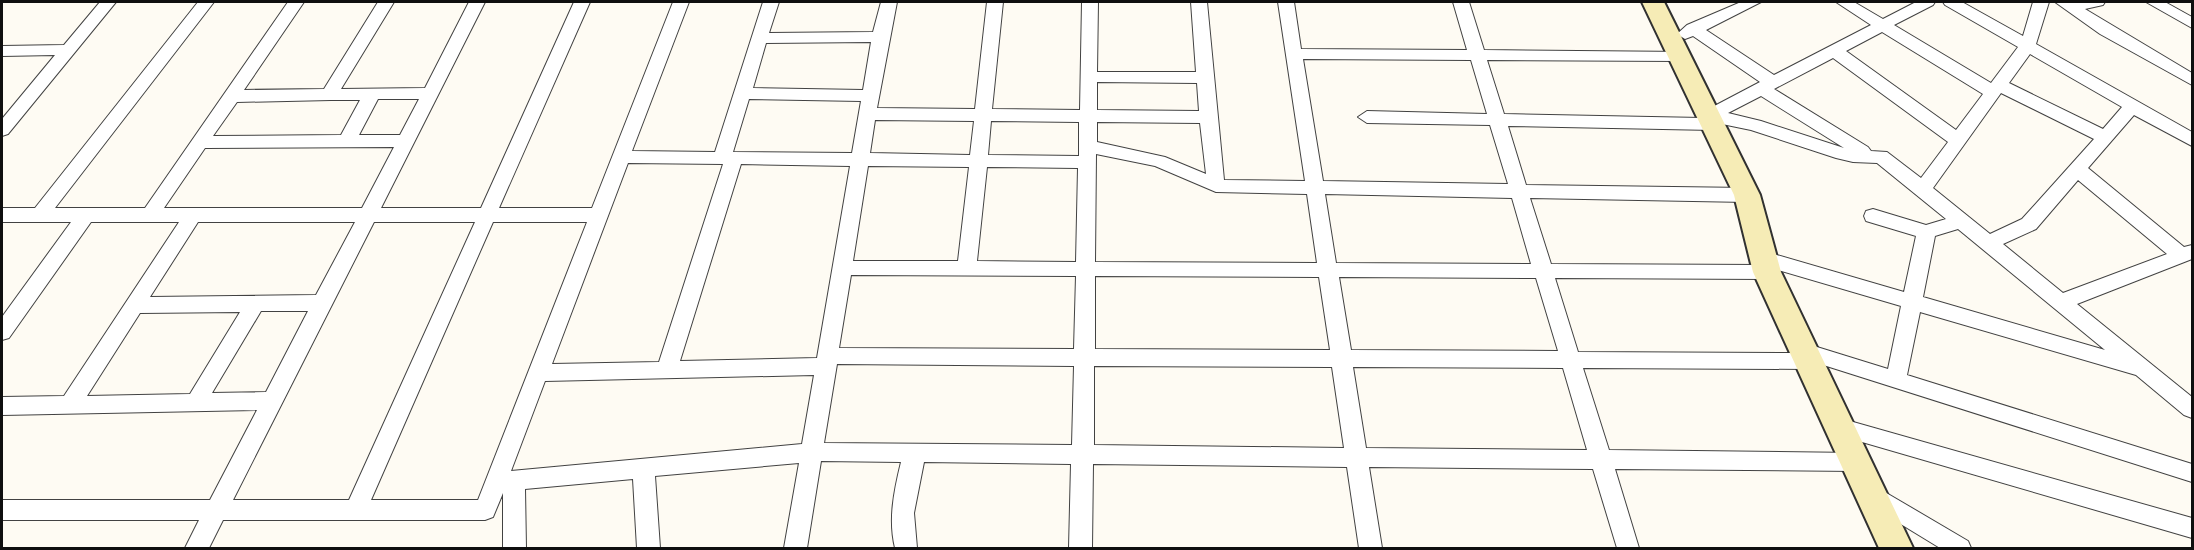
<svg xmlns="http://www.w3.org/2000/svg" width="2194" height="550" viewBox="0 0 2194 550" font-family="'Source Serif 4',serif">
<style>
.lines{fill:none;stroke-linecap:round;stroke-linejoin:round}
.street-casing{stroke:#424242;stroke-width:2}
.secondary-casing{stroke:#313131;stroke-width:4}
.street{fill:#fff;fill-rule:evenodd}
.secondary{fill:#f6ecb6;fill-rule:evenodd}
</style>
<rect width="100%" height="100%" fill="#fefbf3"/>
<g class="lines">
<defs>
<path id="street" d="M100,2H116L8,134L2,136V119L55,55L2,56V46L64,45Z
M198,2H214L55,208H145L288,2H304L244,90L324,89L378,2H394L341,89L425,88L469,2H485L381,208H481L574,2H590L499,208H592L673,2H689L632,151L715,152L763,2H779L769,33L873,32L881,2H897L877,108L975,109L987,2H1003L992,109L1080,110L1082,2H1098L1097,72H1196L1191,2H1207L1224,180L1305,181L1278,2H1294L1301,49L1467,50L1453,2H1469L1484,50L1686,52L1688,56L1680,61L1487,60L1504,114L1702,118L1703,112L1760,82L1693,36L1685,39L1677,34L1687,25L1741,2H1761L1706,30L1774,75L1871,25L1836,2H1854L1883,19L1916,2H1935L1933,5L1894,25L1991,83L2018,47L1945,5L1943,2H1962L2023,36L2033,2H2049L2036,44L2192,132V146L2134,115L2088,168L2184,247L2192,245V259L2077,304L2192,397V418L2184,415L2136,375L1920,312L1907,375L2192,464V482L1817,363L1808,369L1583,368L1609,450L1856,453L1864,455L1867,462L1864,469L1856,471L1615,469L1639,548H1617L1593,469L1369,467L1382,548H1359L1347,467L1093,464L1092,548H1069L1071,464L924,462L914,513L917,548H895C888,519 894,491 901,462L821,461L807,548H784L799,463L655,476L660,548H637L633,479L525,489L526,548H503V493L493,517L485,520H223L209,548H185L199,520H2V500H210L257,410L2,415V397L64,396L179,222H91L9,338L2,340V317L71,222H2V208H35ZM1882,32L1983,94L1956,130L1846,51ZM871,42L863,90L753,88L766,43ZM2030,54L2122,107L2103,129L2009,83ZM1833,58L1948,142L1921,178L1887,152L1871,151L1868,147L1774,89ZM1303,59L1471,60L1487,114L1367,111L1358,117L1367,123L1490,125L1508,184L1323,181ZM1097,82L1197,83L1199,111L1097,110ZM2001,93L2094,139L2022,219L1990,234L1933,188ZM1761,96L1844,148L1761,121L1728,113ZM378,99H419L400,135H359ZM749,99L861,101L852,153L733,152ZM331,100H360L341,135L213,136L237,102ZM875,120L974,121L970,155L870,153ZM991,121L1079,122V156L988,155ZM1097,122L1200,123L1206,174L1165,157L1097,142ZM1722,124L1751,130L1836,158L1853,162L1877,163L1946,219L1926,225L1873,209L1866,211L1864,216L1866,221L1916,236L1904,292L1763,251L1756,253L1753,258L1761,265L1551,264L1530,198L1747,202L1754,200L1756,195L1754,190L1747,188L1526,185L1508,126L1713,130ZM394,147L362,208H164L205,148ZM1096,154L1155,166L1216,192L1307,194L1317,263L1095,262ZM628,163L723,164L659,362L552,364ZM741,164L850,166L817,358L680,361ZM868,166L969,167L958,261H853ZM987,167L1078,168L1076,262L977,261ZM2078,180L2167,254L2063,293L2003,244L2036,229ZM1325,194L1512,198L1531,264L1336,263ZM198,222H355L316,295L150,297ZM374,222H475L349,500H233ZM493,222H587L478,500H371ZM1958,229L2105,350L1923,297L1935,236ZM1775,269L1901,306L1888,369L1804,343L1797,345L1795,353L1578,352L1555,278L1767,279L1774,277L1777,272ZM851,275L1076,276L1074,349L839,348ZM1095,276L1319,277L1330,350L1095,349ZM1339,277L1536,278L1558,351L1351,350ZM261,311H308L266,392L212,393ZM240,312L190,394L87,396L140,313ZM837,364L1074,366L1072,445L824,443ZM1094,366L1332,367L1344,448L1094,445ZM1353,367L1563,368L1587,450L1366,448ZM814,375L802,444L511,471L545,381Z
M2055,2H2105L2103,5L2085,9L2192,73V85L2100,34Z
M2146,2H2165L2192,17V28Z
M1839,418L2192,518V538L1831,433L1828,427L1831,421Z
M1871,484L1968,541L1971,548H1940L1863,501L1860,494L1863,487Z"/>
<path id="secondary" d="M1642,2H1664L1760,195L1781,272L1913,548H1879L1753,272L1734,195Z"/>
</defs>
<use href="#street" class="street-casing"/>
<use href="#secondary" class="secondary-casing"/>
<use href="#street" class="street"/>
<use href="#secondary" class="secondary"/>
</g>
<rect width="2194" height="550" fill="none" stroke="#0f0f0f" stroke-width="6"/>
</svg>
